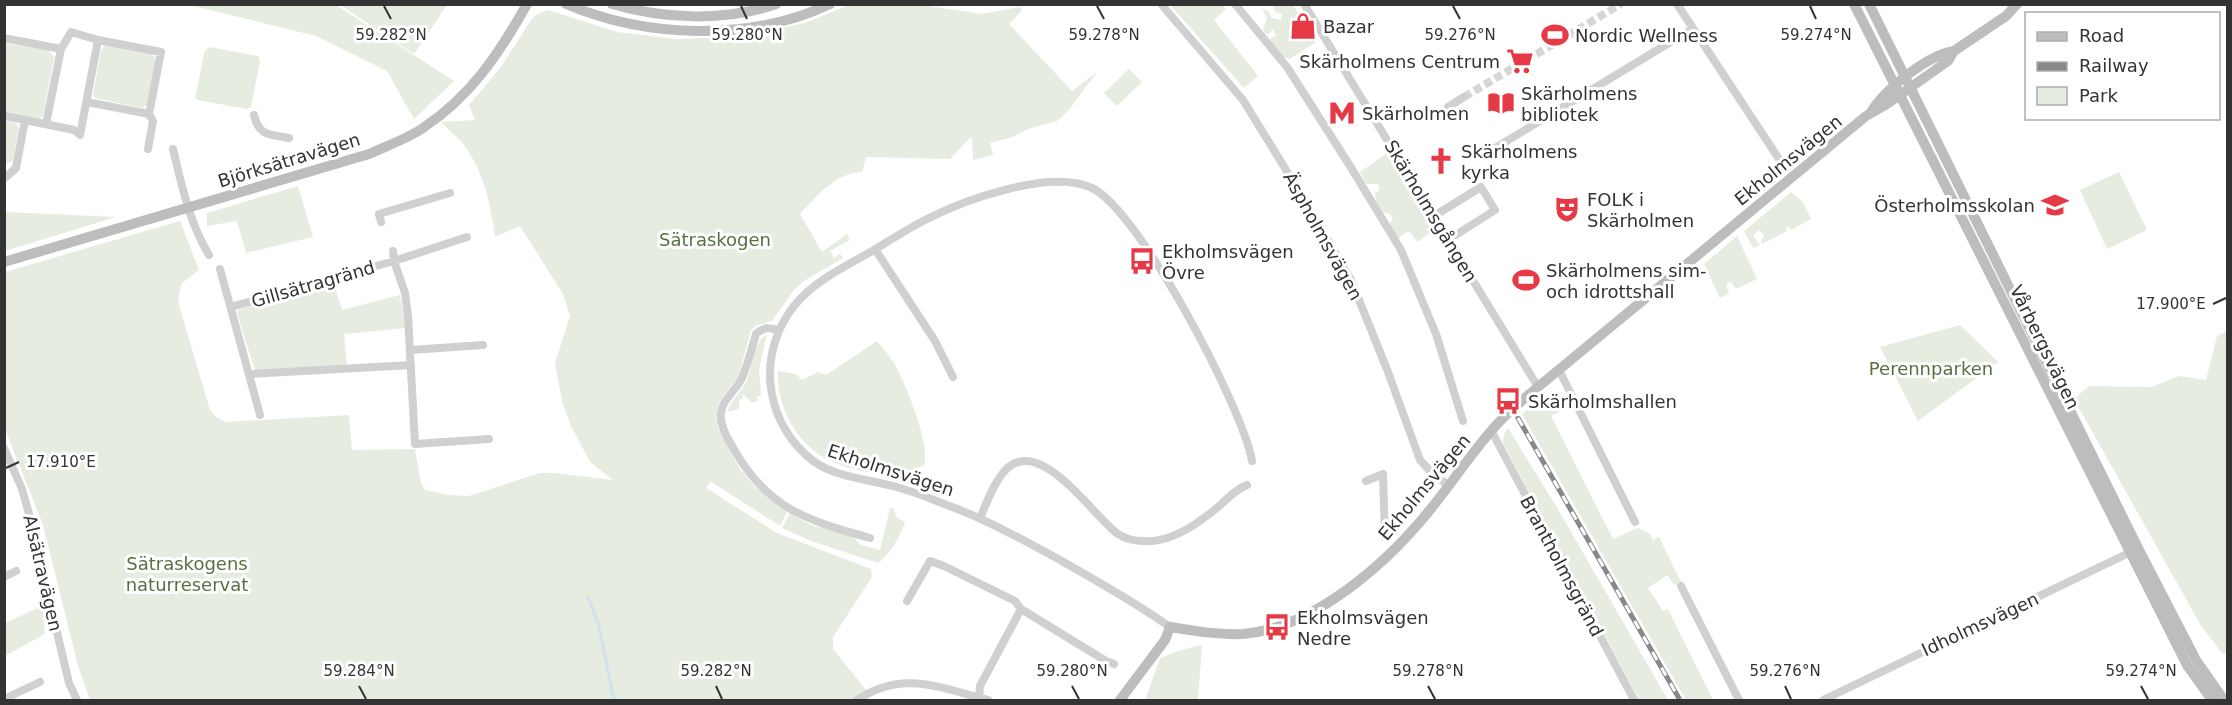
<svg xmlns="http://www.w3.org/2000/svg" width="2232" height="705" viewBox="0 0 2232 705" font-family="'DejaVu Sans',sans-serif">
<style>
.green{fill:#e6ecdf}
.lines{fill:none;stroke-linecap:round;stroke-linejoin:round}
.stream{stroke:#cfe2ee;stroke-width:3}
.street-tunnel{stroke:#d6d6d6;stroke-width:8;stroke-dasharray:8 4;stroke-linecap:butt}
.street{stroke:#d0d0d0;stroke-width:8}
.secondary{stroke:#bdbdbd;stroke-width:10}
.rail-casing{stroke:#888;stroke-width:5}
.rail{stroke:#fff;stroke-width:3;stroke-dasharray:9;stroke-linecap:butt}
.ticks{fill:none;stroke:#333;stroke-width:2}
.labels{text-anchor:middle;dominant-baseline:central;stroke-width:6;stroke-linejoin:round;paint-order:stroke}
.poi-label{font-size:18px;fill:#333;stroke:#fff;text-anchor:start}
.street-label{font-size:18px;fill:#333;stroke:#fff}
.park-label{font-size:18px;fill:#56703f;stroke:#fff}
.ticks-label{font-size:15px;text-anchor:middle;fill:#333;stroke:#fff;stroke-width:6;stroke-linejoin:round;paint-order:stroke}
</style>
<rect width="100%" height="100%" fill="#fff"/>
<path class="green" d="M916,4L982,14L1020,7L1022,10L1009,24L1072,91L1097,72L1069,110L1057,121L1028,129L1012,137L990,143L993,155L973,160L972,136L950,159L866,157L862,172C835,173 817,196 800,214L822,252L847,234L850,240L830,251L834,258L840,254L843,258L804,281L793,291L772,321L757,325L751,330L738,378L723,396L718,405L716,418L718,428L740,469L754,486L787,512L780,526L710,481L706,488L777,533L871,569L872,577L833,637V649L866,690L851,700H90L78,666L43,525L5,429V272L180,221L199,270L181,284L178,302L210,410L217,418L226,422L349,415L352,450L415,449L421,483L425,490L449,495L469,496L540,473H555L613,480L590,462L571,426L562,401L555,363L570,316L563,294L520,226L495,237C491,205 484,172 464,145C458,137 448,130 441,122L475,120L469,105L501,67L531,20L537,14L548,10L617,32L675,39L736,37L805,23L849,5Z
M1276,4L1293,5L1316,42L1290,59L1283,57L1269,40L1272,37L1276,36L1273,29L1269,34H1265L1263,29L1267,18L1262,9L1268,11L1272,18L1281,20L1282,14L1275,12L1273,5Z
M189,5H336L454,81L414,119L387,71L316,36Z
M340,5H447L414,54Z
M1170,5H1222L1226,9L1214,20L1258,76L1244,88Z
M4,43L48,50L54,57L43,116L38,119L5,112Z
M105,45L151,53L156,59L147,105L142,108L95,98L93,95L101,50Z
M210,47L258,56L260,61L251,107L247,109L198,100L195,98L205,50Z
M1129,69L1142,82L1117,106L1104,93Z
M5,121L16,123L19,128L13,161L5,164Z
M1389,152L1436,229L1417,242L1409,231L1397,239L1390,224L1393,219L1390,214L1383,212L1376,201L1375,193L1380,190L1378,184H1366L1360,172Z
M2119,172L2147,230L2107,249L2080,190Z
M298,186L313,237L246,253L237,221L207,226V213Z
M1791,192L1803,202L1811,219L1791,230L1788,226L1786,228L1787,231L1762,244L1761,241L1764,236L1759,230L1753,236L1760,245L1753,248L1744,231Z
M5,212L116,217L5,251Z
M1737,236L1757,279L1738,288H1735L1731,282L1726,284L1729,293L1720,298L1704,264Z
M333,281L342,310L400,295L406,328L344,334L347,365L255,371L237,313L239,309Z
M1960,325L1998,362L1918,421L1880,347Z
M2227,331V654L2221,652L2200,624L2074,399L2089,386L2152,387L2179,376L2206,380L2217,336Z
M767,334L759,369L761,396H757L758,401L752,403L743,394V398L739,400V409L727,412C731,401 740,393 746,383C753,368 753,343 767,334Z
M877,341C883,348 889,355 894,363C905,382 931,445 924,465C915,469 904,477 894,477C887,477 878,474 871,473C858,470 844,467 831,461C798,447 776,407 778,371L796,374L802,380L818,372L826,375Z
M1542,398L1565,403L1567,408L1551,416L1613,539L1638,528L1649,533L1653,540L1659,537L1681,582L1674,585L1667,575L1648,588L1663,611L1668,609L1713,700H1686L1522,414Z
M1508,428L1559,511L1668,700H1639L1503,443L1504,433Z
M890,508H893L897,518L905,522C900,536 890,555 878,563L811,541L782,528L790,513L811,525L852,536L861,545L880,550Z
M42,606L45,634L5,656V623Z
M1202,645L1198,700H1145L1160,658L1181,650Z"/>
<g class="lines">
<path class="stream" d="M588,597L599,626L614,700"/>
<path class="street-tunnel" d="M1464,97L1621,4"/>
<path class="street" d="M1161,4L1243,100L1296,186L1351,280L1388,372L1420,460L1433,474L1449,486
M1235,4L1287,67L1350,166L1401,250L1436,334L1463,421
M1304,4L1538,387
M1677,4L1783,165
M4,38L61,49
M1448,107L1464,97
M254,115C259,137 270,134 289,138
M4,116L25,120
M46,124L61,49L71,32L98,40L161,52L149,114L87,102
M148,149L153,121L149,114
M173,149C182,186 189,222 209,255
M1487,153L1692,29
M6,177L16,168L25,120L74,130L80,135L98,40
M1434,216L1481,187L1495,210L1448,240
M381,222L379,214L450,193
M875,249L935,341L953,377
M393,251L394,261L467,237
M220,269L260,415
M231,307L394,261L405,293L408,316L415,444L489,439
M778,330C768,327 764,327 756,334C752,348 748,364 742,378C737,390 722,399 721,413C719,425 729,441 735,451C768,509 809,521 870,538
M411,350L483,345
M1559,370L1635,522
M250,374L411,365
M1492,432L1634,700
M4,448L22,489L28,510L69,683L77,700
M1366,481L1383,474L1385,537
M980,518C986,505 991,489 1000,477C1035,425 1091,515 1118,534C1125,539 1136,541 1145,541C1170,543 1199,523 1218,507C1228,498 1235,490 1247,485
M4,577L16,571
M1681,586L1739,700
M907,601L930,561L944,566L1015,601L1021,609L1106,661L1114,664
M1170,627C1135,602 1097,581 1060,560C1025,541 991,522 955,508C938,502 921,494 903,489C871,478 832,480 806,455C763,416 758,351 794,306C815,280 846,266 874,250C892,239 909,228 927,219C966,199 1051,169 1092,188C1139,210 1243,408 1252,461
M979,698L980,686L1021,609
M4,699L40,682
M857,700C903,669 940,688 988,700
M1823,700L2135,550"/>
<path class="secondary" d="M566,4C646,38 750,42 830,4
M612,4C663,19 725,22 776,4
M1854,4L2187,665L2212,700
M1869,4L2138,548L2196,660L2224,700
M1871,112C1885,89 1928,55 1954,51
M4,262L369,154C386,146 407,139 423,128C471,96 499,54 527,4
M1120,700L1165,640L1170,627C1194,631 1218,635 1243,634C1314,628 1386,564 1429,511C1454,481 1476,445 1503,418C1514,407 1526,397 1538,387L1866,116L1887,104L1948,61L1954,51L2006,16L2017,4"/>
<defs>
<path id="rail" d="M1518,418L1680,700"/>
</defs>
<use href="#rail" class="rail-casing"/>
<use href="#rail" class="rail"/>
</g>
<path class="ticks" d="M384,6L391,19M741,6L747,19M1097,6L1104,19M1453,6L1460,19M1810,6L1816,19M2213,304L2226,298M6,468L19,462M359,686L366,699M716,686L722,699M1072,686L1079,699M1428,686L1435,699M1785,686L1791,699M2141,686L2148,699"/>
<defs>
<symbol id="shop-bare" viewBox="-9 -9 18 18"><path d="M-5-2.5h2.3a2.7 3.5 0 0 1 5.4 0H5L5.5 6h-11ZM-1.5-2.5h3a1.5 2.3 0 0 0-3 0Z" fill="#e63946" stroke="#fff" stroke-width="2.5" paint-order="stroke"/></symbol>
<symbol id="stadium-bare" viewBox="-9 -9 18 18"><path d="M0-5a6.5 5 0 1 0 0 10a6.5 5 0 1 0 0-10ZM-3.5-1.8h7v3.6h-7Z" fill="#e63946" stroke="#fff" stroke-width="2.5" paint-order="stroke"/></symbol>
<symbol id="supermarket-bare" viewBox="-9 -9 18 18"><path d="M-6-5.5h2.5l.6 2H6L4.5 2H-2.5L-4.4-4H-6ZM-1.5 3.2a1.3 1.3 0 1 0 .1 0ZM3 3.2a1.3 1.3 0 1 0 .1 0Z" fill="#e63946" stroke="#fff" stroke-width="2.5" paint-order="stroke"/></symbol>
<symbol id="library-bare" viewBox="-9 -9 18 18"><path d="M-6-4Q-3-5.5-.7-3.5V5Q-3 3-6 4ZM6-4Q3-5.5 .7-3.5V5Q3 3 6 4Z" fill="#e63946" stroke="#fff" stroke-width="2.5" paint-order="stroke"/></symbol>
<symbol id="metro-bare" viewBox="-9 -9 18 18"><path d="M-5.5 5V-5H-3L0 0L3-5H5.5V5H3V-.5L0 4L-3-.5V5Z" fill="#e63946" stroke="#fff" stroke-width="2.5" paint-order="stroke"/></symbol>
<symbol id="church-bare" viewBox="-9 -9 18 18"><path d="M-1.2-6h2.4v3.5h3.3v2.4h-3.3V6h-2.4V-.1h-3.3v-2.4h3.3Z" fill="#e63946" stroke="#fff" stroke-width="2.5" paint-order="stroke"/></symbol>
<symbol id="school-bare" viewBox="-9 -9 18 18"><path d="M0-5L7-2L0 1L-7-2ZM-4 1L0 2.5L4 1V4Q0 6-4 4Z" fill="#e63946" stroke="#fff" stroke-width="2.5" paint-order="stroke"/></symbol>
<symbol id="theatre-bare" viewBox="-9 -9 18 18"><path d="M-5-5.5Q0-4 5-5.5V0Q5 5 0 6Q-5 5-5 0ZM-3.3-2.5H-1v1.5H-3.3ZM1-2.5H3.3v1.5H1ZM-2.8 1Q0 5.5 2.8 1Z" fill="#e63946" stroke="#fff" stroke-width="2.5" paint-order="stroke"/></symbol>
<symbol id="bus-bare" viewBox="-9 -9 18 18"><path d="M-5-6H5V4H4V6H2V4H-2V6H-4V4H-5ZM-3.5-4V0h7V-4ZM-3.5 1.2v1.5H-2V1.2ZM2 1.2v1.5H3.5V1.2Z" fill="#e63946" stroke="#fff" stroke-width="2.5" paint-order="stroke"/></symbol>
</defs>
<g fill-rule="evenodd">
<use href="#shop-bare" x="1284" y="7" width="38" height="38"/>
<use href="#stadium-bare" x="1536" y="16" width="38" height="38"/>
<use href="#supermarket-bare" x="1501" y="42" width="38" height="38"/>
<use href="#library-bare" x="1482" y="84" width="38" height="38"/>
<use href="#metro-bare" x="1323" y="94" width="38" height="38"/>
<use href="#church-bare" x="1422" y="142" width="38" height="38"/>
<use href="#school-bare" x="2036" y="186" width="38" height="38"/>
<use href="#theatre-bare" x="1548" y="190" width="38" height="38"/>
<use href="#bus-bare" x="1123" y="242" width="38" height="38"/>
<use href="#stadium-bare" x="1507" y="261" width="38" height="38"/>
<use href="#bus-bare" x="1489" y="382" width="38" height="38"/>
<use href="#bus-bare" x="1258" y="608" width="38" height="38"/>
</g>
<g class="labels">
<g class="poi-label">
<text x="1323" y="26">Bazar</text>
<text x="1575" y="35">Nordic Wellness</text>
<text x="1500" y="61" text-anchor="end">Skärholmens Centrum</text>
<text x="1521" y="93">Skärholmens<tspan x="1521" dy="21">bibliotek</tspan></text>
<text x="1362" y="113">Skärholmen</text>
<text x="1461" y="151">Skärholmens<tspan x="1461" dy="21">kyrka</tspan></text>
<text x="1587" y="199">FOLK i<tspan x="1587" dy="21">Skärholmen</tspan></text>
<text x="2035" y="205" text-anchor="end">Österholmsskolan</text>
<text x="1162" y="251">Ekholmsvägen<tspan x="1162" dy="21">Övre</tspan></text>
<text x="1546" y="270">Skärholmens sim-<tspan x="1546" dy="21">och idrottshall</tspan></text>
<text x="1528" y="401">Skärholmshallen</text>
<text x="1297" y="617">Ekholmsvägen<tspan x="1297" dy="21">Nedre</tspan></text>
</g>
<g class="street-label">
<text transform="translate(289 160) rotate(-17)">Björksätravägen</text>
<text transform="translate(1788 160) rotate(-39)">Ekholmsvägen</text>
<text transform="translate(1431 211) rotate(59)">Skärholmsgången</text>
<text transform="translate(1323 236) rotate(61)">Äspholmsvägen</text>
<text transform="translate(313 284) rotate(-16)">Gillsätragränd</text>
<text transform="translate(2045 347) rotate(64)">Vårbergsvägen</text>
<text transform="translate(891 470) rotate(18)">Ekholmsvägen</text>
<text transform="translate(1424 487) rotate(-50)">Ekholmsvägen</text>
<text transform="translate(1562 566) rotate(62)">Brantholmsgränd</text>
<text transform="translate(43 573) rotate(77)">Alsätravägen</text>
<text transform="translate(1980 624) rotate(-25)">Idholmsvägen</text>
</g>
<g class="park-label">
<text x="715" y="239">Sätraskogen</text>
<text x="1931" y="368">Perennparken</text>
<text x="187" y="563">Sätraskogens<tspan x="187" dy="21">naturreservat</tspan></text>
</g>
</g>
<g class="ticks-label">
<text x="391" y="40">59.282°N</text>
<text x="747" y="40">59.280°N</text>
<text x="1104" y="40">59.278°N</text>
<text x="1460" y="40">59.276°N</text>
<text x="1816" y="40">59.274°N</text>
<text x="2171" y="309">17.900°E</text>
<text x="61" y="467">17.910°E</text>
<text x="359" y="676">59.284°N</text>
<text x="716" y="676">59.282°N</text>
<text x="1072" y="676">59.280°N</text>
<text x="1428" y="676">59.278°N</text>
<text x="1785" y="676">59.276°N</text>
<text x="2141" y="676">59.274°N</text>
</g>
<rect width="2232" height="705" fill="none" stroke="#333333" stroke-width="12"/>
<rect x="2025" y="12" width="195" height="108" fill="#ffffff" stroke="#adadad" stroke-width="1.5"/>
<rect x="2037" y="32" width="30" height="9" fill="#bdbdbd" stroke="#adadad" stroke-width="1.5"/>
<text x="2079" y="42" font-size="18" fill="#333333">Road</text>
<rect x="2037" y="62" width="30" height="9" fill="#888888" stroke="#adadad" stroke-width="1.5"/>
<text x="2079" y="72" font-size="18" fill="#333333">Railway</text>
<rect x="2037" y="87" width="30" height="18" fill="#e6ecdf" stroke="#adadad" stroke-width="1.5"/>
<text x="2079" y="102" font-size="18" fill="#333333">Park</text>
</svg>
